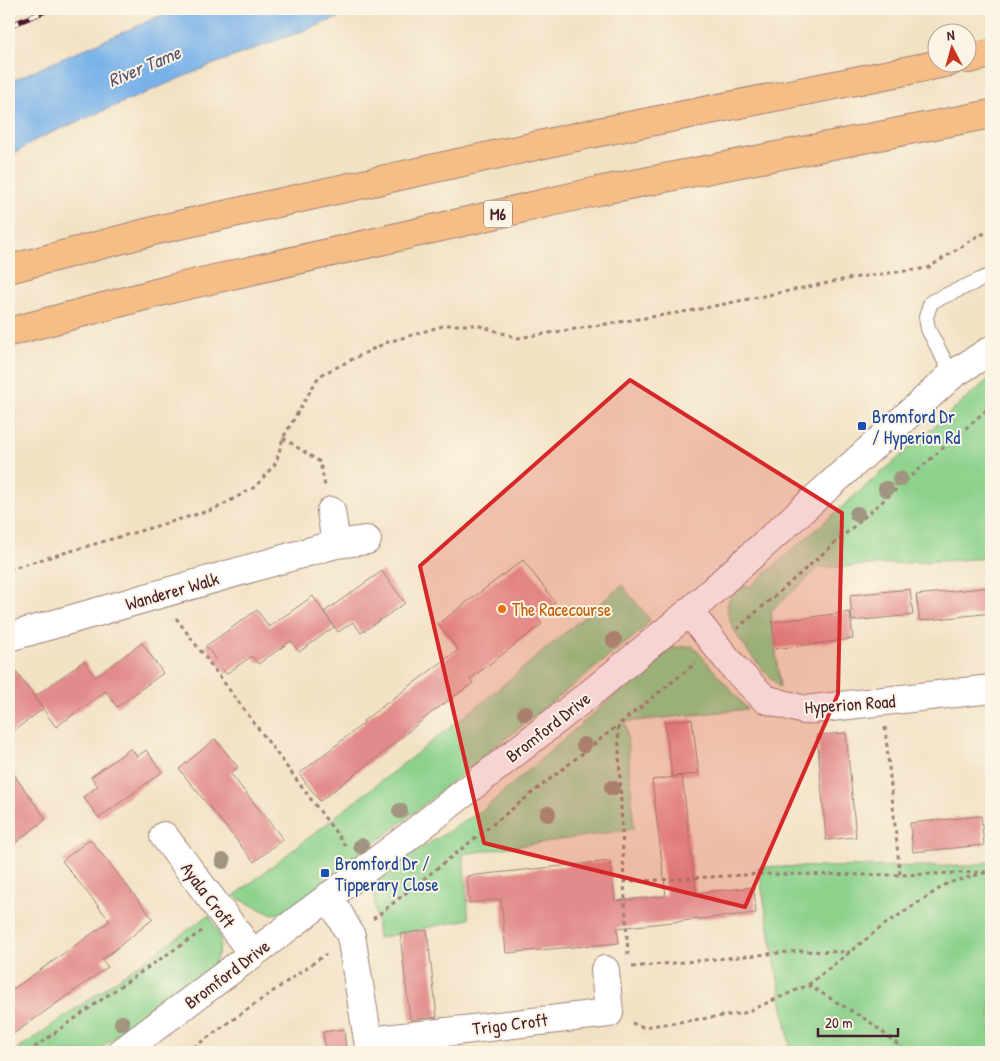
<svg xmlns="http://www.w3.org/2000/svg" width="1000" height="1061" viewBox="0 0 1000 1061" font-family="'Patrick Hand',sans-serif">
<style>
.green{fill:#8cd28c;stroke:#6b785c}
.water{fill:#79b2e9;stroke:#62688a}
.building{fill:#e28b8b}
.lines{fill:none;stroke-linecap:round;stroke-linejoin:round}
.service-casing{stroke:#9e8078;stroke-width:16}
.minor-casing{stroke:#9e8078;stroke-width:30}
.tertiary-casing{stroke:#9e8078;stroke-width:30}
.motorway-casing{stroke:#9e8078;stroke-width:30}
.path{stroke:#9e8078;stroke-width:3;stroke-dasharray:4 4;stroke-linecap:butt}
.service{stroke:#fff;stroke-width:14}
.minor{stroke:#fff;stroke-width:28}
.tertiary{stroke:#fff;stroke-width:28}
.motorway{stroke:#f6be87;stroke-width:28}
.rail-casing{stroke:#4a1f2b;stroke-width:5.5}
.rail{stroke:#fcf5e5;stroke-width:4;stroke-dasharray:11;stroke-linecap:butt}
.tree{fill:#a19480}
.marked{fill:#d62828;fill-opacity:0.2;stroke:#d62828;stroke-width:4;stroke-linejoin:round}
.transit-dot{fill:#1a4fb4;stroke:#fcf5e5;stroke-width:2}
.food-dot{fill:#e8710a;stroke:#fcf5e5;stroke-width:2}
.labels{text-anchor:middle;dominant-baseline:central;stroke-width:4;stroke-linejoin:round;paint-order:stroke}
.shield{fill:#fcf5e5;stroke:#7f5f63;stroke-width:1}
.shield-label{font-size:16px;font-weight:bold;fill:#4a1f2b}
.transit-label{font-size:18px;fill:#164399;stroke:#fcf5e5;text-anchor:start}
.street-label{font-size:18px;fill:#4a1f2b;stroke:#fcf5e5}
.food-label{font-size:18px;fill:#c56008;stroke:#fcf5e5;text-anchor:start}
.water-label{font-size:19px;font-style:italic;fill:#5a526e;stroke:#fcf5e5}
</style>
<rect width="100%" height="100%" fill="#fcf5e5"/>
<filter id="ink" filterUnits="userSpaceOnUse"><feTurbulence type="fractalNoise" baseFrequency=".02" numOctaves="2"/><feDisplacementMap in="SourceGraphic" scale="10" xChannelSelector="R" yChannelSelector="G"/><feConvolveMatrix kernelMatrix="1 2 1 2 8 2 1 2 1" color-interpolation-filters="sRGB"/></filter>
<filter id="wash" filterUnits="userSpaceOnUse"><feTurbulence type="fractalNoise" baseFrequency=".0096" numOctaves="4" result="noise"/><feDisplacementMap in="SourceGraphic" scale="20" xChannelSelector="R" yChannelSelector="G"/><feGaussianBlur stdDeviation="1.12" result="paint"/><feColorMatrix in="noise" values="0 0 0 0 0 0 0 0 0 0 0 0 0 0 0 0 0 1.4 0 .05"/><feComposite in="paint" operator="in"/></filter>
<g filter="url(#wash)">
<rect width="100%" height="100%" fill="#f2e2c4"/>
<path class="green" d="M991,377V558L819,568L771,611L780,688C764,670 719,626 729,600C731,596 735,591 738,588L751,586Z
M622,585L650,620L642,630L377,842L282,913L270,914L234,896L485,700Z
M693,646L747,709L626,722L634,829L463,854L469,919L378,938L374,897L379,875L484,809L669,648Z
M991,861V1052H791L758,867L972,866Z
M209,915C223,939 224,939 214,965L95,1052H14Z"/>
<path class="water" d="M176,9H362L211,65L39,138L9,157V82Z"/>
<g id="blocks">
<path class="building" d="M523,560L555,602L536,616L542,624L470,679L473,683L431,713L380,755L320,801L299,774L364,723L363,721L458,650L438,624Z
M382,571L405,603L361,633L353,622L338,632L324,612Z
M991,587V613L920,621L916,595Z
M910,589L913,615L852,621L850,595Z
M313,596L334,627L299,652L291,641L258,664L252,656L226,674L206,646L257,610L269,627Z
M850,612L853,639L775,649L772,622Z
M142,643L163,673L117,707L106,691L56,727L34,697L84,661L95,677Z
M9,662L43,709L9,734Z
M692,719L699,774L672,776L665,722Z
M846,733L856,837L826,840L817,735Z
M215,739L238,767L230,773L283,839L254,862L179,769Z
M131,748L137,757L146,750L162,772L99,818L83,797L98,786L91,777Z
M9,768L46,819L9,848Z
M682,776L696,893L754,887L756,913L617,928L619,943L506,953L501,899L469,903L467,876L610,861L615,901L666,896L652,780Z
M981,816L984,845L913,852L910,823Z
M90,839L153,919L102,960L108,967L9,1037V992L110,921L62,861Z
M427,930L437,1017L410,1020L400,934Z
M344,1029L346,1052H326L323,1032Z"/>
</g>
</g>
<g filter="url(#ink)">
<use href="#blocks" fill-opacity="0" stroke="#9e8078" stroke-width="1"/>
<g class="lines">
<defs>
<path id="service" d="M952,375L928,329L926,317L931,302L991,275"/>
<path id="minor" d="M952,375L991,350
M331,511L336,544
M689,612L736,670L765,699L804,710L991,689
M9,637L336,544L367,540
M164,836L253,954
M329,896L351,936L370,1052
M369,1041L609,1013L605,970"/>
<path id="tertiary" d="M122,1052L399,844L597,688L689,612L952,375"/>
<path id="motorway" d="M968,59L991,54
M9,269L161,229L589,134L950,62
M9,332L175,288L598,191L991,114"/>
</defs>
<use href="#service" class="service-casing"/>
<use href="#minor" class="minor-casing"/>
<use href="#tertiary" class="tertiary-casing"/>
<use href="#motorway" class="motorway-casing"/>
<path class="path" d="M283,438L320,462L325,486
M9,569L215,509L255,487L276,463L283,438L319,376L385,343L446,325H477L518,338L695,310L852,278L928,268L979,235L991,232
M176,618L348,849
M737,629L991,406
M885,727L900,875
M624,882L618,725L696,663
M373,919L617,726
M628,955L624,882L760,874L900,875L985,872L991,886
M632,967L800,951L850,952
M808,985L870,1022L907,1052
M632,1023L643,1027L744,1013L808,985L884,925L948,883L991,871
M28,1052L122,985L202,931
M187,1052L326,954"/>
<use href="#service" class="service"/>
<use href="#minor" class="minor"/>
<use href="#tertiary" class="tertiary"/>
<use href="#motorway" class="motorway"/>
<defs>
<path id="rail" d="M9,26L50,9"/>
</defs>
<use href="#rail" class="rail-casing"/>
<use href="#rail" class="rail"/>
</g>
<g class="tree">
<circle cx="900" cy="479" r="8"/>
<circle cx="886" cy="489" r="8"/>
<circle cx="857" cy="514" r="8"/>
<circle cx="614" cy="640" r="8"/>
<circle cx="525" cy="713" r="8"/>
<circle cx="584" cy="745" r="8"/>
<circle cx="612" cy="788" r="8"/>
<circle cx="400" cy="811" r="8"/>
<circle cx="548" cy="814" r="8"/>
<circle cx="361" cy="846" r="8"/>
<circle cx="223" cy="861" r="8"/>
<circle cx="122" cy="1023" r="8"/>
</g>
</g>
<path class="marked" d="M630,380L842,513L838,694L745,907L484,843L420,566Z"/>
<g class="transit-dot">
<rect x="857" y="421" width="10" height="10" rx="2.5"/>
<rect x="320" y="868" width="10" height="10" rx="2.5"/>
</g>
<circle class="food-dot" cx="502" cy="609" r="5"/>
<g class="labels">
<rect class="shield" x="484" y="200.5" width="28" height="27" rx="4"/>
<g class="shield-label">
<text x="498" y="214">M6</text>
</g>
<g class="transit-label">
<text x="872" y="416">Bromford Dr<tspan x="872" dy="21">/ Hyperion Rd</tspan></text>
<text x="335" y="863">Bromford Dr /<tspan x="335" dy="21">Tipperary Close</tspan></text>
</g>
<g class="street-label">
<text transform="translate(172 591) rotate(-16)">Wanderer Walk</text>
<text transform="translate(850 704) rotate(-4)">Hyperion Road</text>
<text transform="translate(548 727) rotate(-38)">Bromford Drive</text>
<text transform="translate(208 895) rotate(53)">Ayala Croft</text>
<text transform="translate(227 974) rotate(-37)">Bromford Drive</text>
<text transform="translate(510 1024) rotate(-7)">Trigo Croft</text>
</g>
<g class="food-label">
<text x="512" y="609">The Racecourse</text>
</g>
<g class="water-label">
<text transform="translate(144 66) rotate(-23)">River Tame</text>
</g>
</g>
<rect width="1000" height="1061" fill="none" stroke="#fcf5e5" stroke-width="30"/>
<g transform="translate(952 48) rotate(354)"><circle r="24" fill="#fcf5e5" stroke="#b59f9b"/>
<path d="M0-4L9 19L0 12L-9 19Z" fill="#c8321e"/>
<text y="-8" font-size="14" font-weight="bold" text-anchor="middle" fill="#4a1f2b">N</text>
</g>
<path d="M818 1028v8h80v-8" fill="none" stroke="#4a1f2b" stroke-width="2.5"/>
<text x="825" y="1028" font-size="15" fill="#4a1f2b" stroke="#fcf5e5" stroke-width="4" paint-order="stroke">20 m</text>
</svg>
